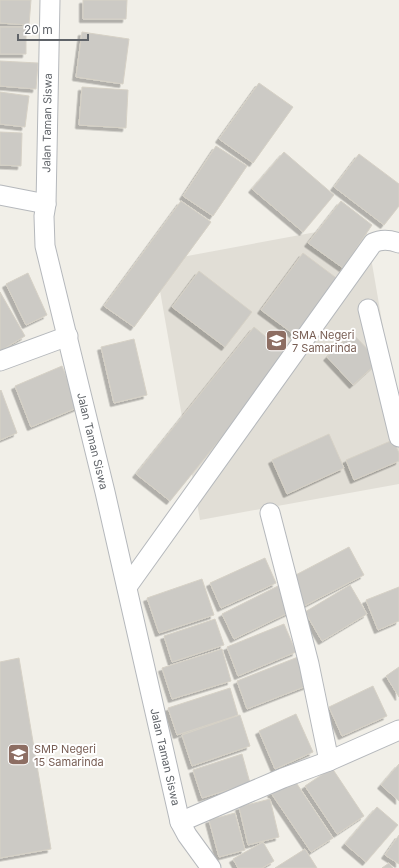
<svg xmlns="http://www.w3.org/2000/svg" width="399" height="868" viewBox="0 0 399 868" font-family="Inter,sans-serif">
<style>
.education{fill:#e1ded6}
.building{fill:#cccac5;stroke:#d6d1c6;filter:url(#shadow)}
.lines{fill:none;stroke-linecap:round;stroke-linejoin:round}
.street-casing{stroke:#b5b8bc;stroke-width:21}
.street{stroke:#fff;stroke-width:19}
.labels{text-anchor:middle;dominant-baseline:central;stroke-width:4;stroke-linejoin:round;paint-order:stroke}
.street-label{font-size:11px;fill:#5f6368;stroke:#fff}
.education-label{font-size:11px;fill:#785e54;stroke:#fff;text-anchor:start}
</style>
<defs>
<filter id="shadow"><feDropShadow dx="-3.5" dy="3.5" stdDeviation="0" flood-color="#0004"/></filter>
</defs>
<rect width="100%" height="100%" fill="#f1efe8"/>
<path class="education" d="M365,223L399,420V484L200,520L155,262Z"/>
<path class="building" d="M0,0H31L29,25L0,23Z
M83,0H127L126,19H83Z
M0,27H26V54H0Z
M82,32L129,39L123,84L76,77Z
M0,61L38,63L36,89L0,86Z
M259,83L293,107L253,163L219,139Z
M82,87L128,90L126,128L79,125Z
M0,92L29,96L25,127L0,124Z
M0,132L22,133L21,166L0,165Z
M216,146L247,166L213,216L183,196Z
M284,152L334,195L303,232L252,189Z
M359,154L399,184V206L384,225L334,187Z
M181,201L211,222L134,327L104,306Z
M341,201L372,225L343,268L308,243Z
M303,253L339,280L296,336L261,310Z
M199,271L252,312L225,347L172,307Z
M28,273L47,315L26,325L6,284Z
M0,292L25,336L0,351Z
M254,327L288,355L170,501L136,474Z
M352,333L379,361L353,385L327,357Z
M134,339L147,395L114,403L101,347Z
M62,366L79,407L31,427L15,386Z
M1,390L17,433L0,440V391Z
M329,434L344,468L287,494L272,460Z
M393,440L399,453V461L354,480L346,460Z
M349,547L364,575L302,607L288,579Z
M265,558L276,583L221,608L210,583Z
M202,579L214,615L159,633L147,598Z
M350,585L367,614L322,641L305,612Z
M278,586L290,612L234,639L222,614Z
M399,587V621L378,630L366,600Z
M215,619L224,645L172,662L164,636Z
M284,624L296,652L238,676L227,647Z
M222,649L231,681L172,699L162,668Z
M298,657L309,685L247,709L237,681Z
M19,658L51,849L0,858V662Z
M399,667V697L386,676Z
M373,686L387,716L342,736L329,707Z
M230,688L238,715L177,735L168,708Z
M296,714L313,752L275,769L259,731Z
M240,715L250,746L192,766L182,735Z
M242,754L250,783L202,798L193,770Z
M399,764V801L381,785Z
M332,768L364,816L337,834L305,786Z
M293,778L333,838L311,852L271,793Z
M270,799L279,837L248,845L239,807Z
M377,807L398,825L366,862L345,844Z
M235,813L245,850L219,857L209,820Z
M399,835V864L385,855Z
M263,842L274,861L262,868H238L233,859Z
M305,849L317,868H275Z
M389,863L393,868H382Z"/>
<g class="lines">
<defs>
<g id="street">
<path id="s1" d="M50,0L46,204L44,216L45,246L105,492L180,822L187,835L211,868"/>
<path d="M0,195L46,204"/>
<path d="M368,309L399,437"/>
<path d="M0,361L68,336"/>
<path d="M270,513L309,664L329,761"/>
<path d="M127,587L373,243C381,239 391,240 399,243"/>
<path d="M180,822L283,778L329,761L399,730"/>
</g>
</defs>
<use href="#street" class="street-casing"/>
<use href="#street" class="street"/>
</g>
<defs>
<symbol id="school-square" viewBox="-11 -11 22 22"><rect x="-9" y="-9" width="18" height="18" rx="4" fill="#8d6e63" stroke="#fff"/><path d="M0-5L7-2L0 1L-7-2ZM-4 1L0 2.5L4 1V4Q0 6-4 4Z" fill="#fff"/></symbol>
</defs>
<g fill-rule="evenodd">
<use href="#school-square" x="264" y="328" width="25" height="25"/>
<use href="#school-square" x="6" y="742" width="25" height="25"/>
</g>
<g class="labels">
<g class="street-label">
<text transform="translate(47 123) rotate(-89)">Jalan Taman Siswa</text>
<text stroke="none"><textPath href="#s1" startOffset="447">Jalan Taman Siswa</textPath></text>
<text stroke="none"><textPath href="#s1" startOffset="771">Jalan Taman Siswa</textPath></text>
</g>
<g class="education-label">
<text x="292" y="335">SMA Negeri<tspan x="292" dy="13">7 Samarinda</tspan></text>
<text x="34" y="749">SMP Negeri<tspan x="34" dy="13">15 Samarinda</tspan></text>
</g>
</g>
<path d="M18 34v6h70v-6" fill="none" stroke="#5f6368" stroke-width="2"/>
<text x="24" y="34" font-size="12" fill="#5f6368" stroke="#ffffff" stroke-width="3" paint-order="stroke">20 m</text>
</svg>
